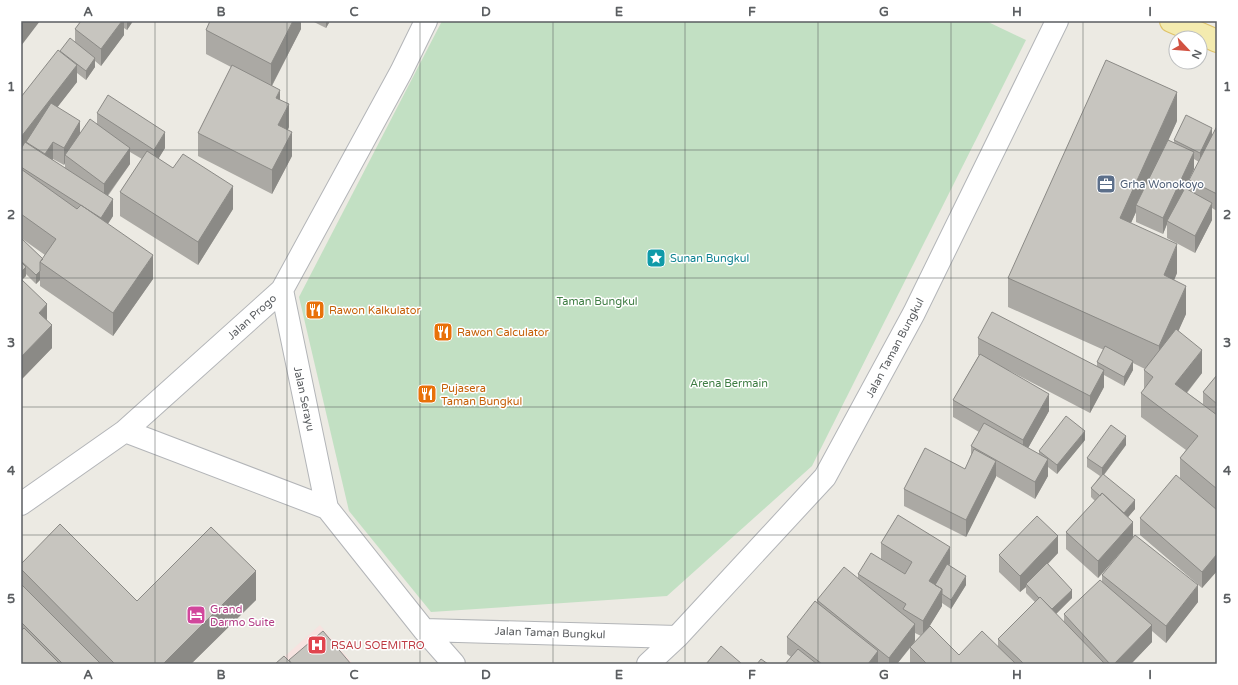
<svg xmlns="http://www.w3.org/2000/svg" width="1238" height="685" viewBox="0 0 1238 685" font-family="'Varela Round',sans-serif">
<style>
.medical{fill:#f7e3e0}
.green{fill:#c2e0c3}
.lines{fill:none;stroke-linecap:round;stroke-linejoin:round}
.street-casing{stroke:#b3b5b8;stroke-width:24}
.primary-casing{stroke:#dfc268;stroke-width:24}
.street{stroke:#fff;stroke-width:22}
.primary{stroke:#f4ebaf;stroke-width:22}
.wall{fill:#aba9a4;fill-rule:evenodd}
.shaded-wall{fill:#8b8a86}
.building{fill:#c7c5bf;stroke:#8b8a86}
.grid{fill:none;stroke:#5b5e61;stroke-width:1;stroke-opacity:0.55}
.labels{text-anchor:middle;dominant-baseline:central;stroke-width:3;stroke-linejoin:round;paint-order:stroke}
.service-label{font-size:11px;fill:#4e5e75;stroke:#fff;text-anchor:start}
.culture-label{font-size:11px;fill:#0d838f;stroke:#fff;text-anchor:start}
.park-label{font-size:11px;fill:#3f7d44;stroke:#fff}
.food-label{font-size:11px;fill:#c56008;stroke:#fff;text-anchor:start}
.street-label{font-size:11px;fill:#5b5e61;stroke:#fff}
.hotel-label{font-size:11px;fill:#b23c85;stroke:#fff;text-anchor:start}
.health-label{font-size:11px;fill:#be3a42;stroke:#fff;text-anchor:start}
.neatline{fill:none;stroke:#5b5e61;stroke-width:1.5}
.grid-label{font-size:13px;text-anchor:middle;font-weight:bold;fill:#5b5e61}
</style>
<rect width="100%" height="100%" fill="#eceae3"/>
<path class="medical" d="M320,625L353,664H276Z"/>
<path class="green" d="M442,21H986L1026,40L812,466L667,596L431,612L349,511L299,297Z"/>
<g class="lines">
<defs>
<path id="street" d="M282,290L327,508L424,630L454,664
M125,431L327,508
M21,504L125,431L282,290L401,72L426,21
M424,630L677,637
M648,664L677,637L825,477L914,313L1057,21"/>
<path id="primary" d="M1171,21L1217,41"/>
</defs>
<use href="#street" class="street-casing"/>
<use href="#primary" class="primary-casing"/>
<use href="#street" class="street"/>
<use href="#primary" class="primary"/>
</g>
<path class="wall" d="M81,21H133L127,30L124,28V35L101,66L95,61V67L86,80L77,73V82L57,107L80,133L97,123V113L165,148L158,159L233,209L198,265L120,216V192L142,159L130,152V164L108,196L113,216L108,224L153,279L113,336L40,286V280L36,284L26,274V276L22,280L47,320L52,348L21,380V97L60,52L75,43V29ZM53,159L64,165L65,163V168L52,160ZM21,238L45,255L43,259Z
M301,21V29L272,86L280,99L289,127L288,130L292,156L272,194L198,156V133L231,67L206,54V30Z
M312,21H330L326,28Z
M1177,121L1168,140L1174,143V140L1212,136L1217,126V211L1212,208V220L1195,253L1167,238V224L1163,234L1136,222V212L1131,223L1177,273L1174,280L1186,314L1178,331L1202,373L1187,393L1203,404V392L1217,375V571L1202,588L1140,535V518L1180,478V458L1186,450L1141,417V393L1144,389V370L1145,369L1133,363V370L1124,386L1104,375V387L1090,413L1008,370L1049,411L1028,448L1039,454V451L1085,440L1057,474L1048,467V476L1035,499L996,476L966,537L904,506V489L965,469L971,455V446L979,432L953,417V400L979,355H978V338L1097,366V362L1104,350L1008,307V278ZM1194,159L1199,162L1189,180V191L1185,188L1194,169Z
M1126,445L1104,475L1135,509L1128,517L1133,536L1198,602L1166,643L1152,631V642L1131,664H910V648L897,664H785L791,657L787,654V637L817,602V600L858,578V574L881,559V543L950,564L949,565L966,585L951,609L942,603V606L928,628L959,655L998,646V639L1035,602L1026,593V587L1020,592L999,572V555L1058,553L1048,564L1072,598L1056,614L1064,622V614L1102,582V575L1120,553L1098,578L1066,549V532L1095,501L1091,497V488L1100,476L1087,467V458ZM915,633L921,636L913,644L915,641Z
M21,564L137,601L256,600L191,664H21Z"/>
<path class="shaded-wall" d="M21,21H40L21,46Z
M122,21H124V35L101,66V49Z
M127,21H133L127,30Z
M293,21H301V29L271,87V64Z
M326,21H330L326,28Z
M95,58V67L86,80V71Z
M77,65V82L29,144L26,142V148L21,154V137Z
M280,90V113L276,98Z
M1177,92V121L1139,206L1136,205V212L1120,247V218Z
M289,104V127L278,149V125Z
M80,121V138L65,155V163L64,165V148Z
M1212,128V137L1200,162V153Z
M165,132V148L154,166V150Z
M292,132V156L272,194V170Z
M53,142V159L45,171V154Z
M130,148V164L104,200V184Z
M1194,152V169L1169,222L1167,221V224L1163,234V218Z
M233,186V209L198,265V242Z
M113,199V216L101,234V218Z
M1212,203V220L1195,253V236Z
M1177,244V273L1164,304V275Z
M153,255V279L113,336V313Z
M26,267V276L21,280V272Z
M40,271V280L36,284V275Z
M1186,286V314L1159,375V346Z
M47,304V328L39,313Z
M52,325V348L21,380V357Z
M1202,350V373L1175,407V384Z
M1133,361V370L1124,386V377Z
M1104,370V387L1090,413V396Z
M1049,394V411L1023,457V440Z
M1085,431V440L1057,474V465Z
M1126,436V445L1102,477V468Z
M1048,459V476L1035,499V482Z
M996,461V477L966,537V520Z
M1135,500V509L1123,523V514Z
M1133,522V538L1098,578V561Z
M1058,536V553L1027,585L1026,584V587L1020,592V576Z
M950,547V564L934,589L929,581Z
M1217,554V571L1202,588V572Z
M256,571V600L191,664H163Z
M966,576V585L951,609V600Z
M1198,585V602L1166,643V626Z
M942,589V606L923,637V621Z
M1072,590V598L1051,619V610Z
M915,624V641L897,664H889V658Z
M1152,625V642L1131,664H1114Z
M878,651V664H868Z"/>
<path class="building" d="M81,21H122L101,49L75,29Z
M210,21H293L271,64L206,30Z
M70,38L95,58L86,71L60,51Z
M58,50L77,65L21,137V97Z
M1106,60L1177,92L1120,218L1177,244L1164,275L1186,286L1159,346L1008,278Z
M232,65L280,90L276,98L289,104L278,125L292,132L272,170L198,133Z
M108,95L165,132L154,150L97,113Z
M51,103L80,121L64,148L53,142L45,154L26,142Z
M1186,115L1212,128L1200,153L1174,140Z
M90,119L130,148L104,184L65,155Z
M1217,126V194L1189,180Z
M1168,140L1194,152L1163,218L1136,205Z
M25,142L113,199L101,218L21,167V149Z
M147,151L173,168L183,154L233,186L198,242L120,192Z
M21,169L77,209L81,205L153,255L113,313L40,262L56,239L21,214Z
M1185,188L1212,203L1195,236L1167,221Z
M21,238L43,259L40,262V271L36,275L21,261Z
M21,262L26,267L21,272Z
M21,279L47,304L39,313L52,325L21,357Z
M992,312L1104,370L1090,396L978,338Z
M1176,329L1202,350L1175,384L1217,415V489L1180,458L1198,436L1141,393L1153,377L1144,370Z
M1105,346L1133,361L1124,377L1097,362Z
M980,354L1049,394L1023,440L953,400Z
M1217,375V404L1203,392Z
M1066,416L1085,431L1057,465L1039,451Z
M984,423L1048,459L1035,482L971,446Z
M1111,425L1126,436L1102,468L1087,458Z
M925,448L965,469L974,449L996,461L966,520L904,489Z
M1103,474L1135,500L1124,513L1102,493L1100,496L1091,488Z
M1176,475L1217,510V554L1202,572L1140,518Z
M1102,493L1133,522L1098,561L1066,532Z
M898,515L950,547L929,581L942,589L923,621L903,609L906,604L858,574L871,553L905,574L912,562L881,543Z
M1037,516L1058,536L1020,576L999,555Z
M60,524L137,601L211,527L256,571L163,664H115L21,569V564Z
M1135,535L1198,585L1166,626L1102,575Z
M1047,563L1072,590L1052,609L1040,597L1039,598L1026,584Z
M947,564L966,576L951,600L942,594V589L935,585Z
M844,567L915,624L889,658L817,600Z
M1100,580L1152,625L1114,664H1110L1064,614Z
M21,584L101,664H63L21,622Z
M1040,597L1105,664H1024L998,639Z
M815,601L878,651L868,664H822L787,637Z
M930,626L959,655L982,631L1016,664H927L910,647Z
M24,628L60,664H21V631Z
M323,631L351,664H292L289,660Z
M721,646L742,664H706Z
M798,649L817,664H785Z
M284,656L292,664H275Z
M761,659L768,664H757Z"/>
<path class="grid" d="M155,21V664M287,21V664M420,21V664M553,21V664M685,21V664M818,21V664M951,21V664M1083,21V664M21,150H1217M21,278H1217M21,407H1217M21,535H1217"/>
<defs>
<symbol id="office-square" viewBox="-11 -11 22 22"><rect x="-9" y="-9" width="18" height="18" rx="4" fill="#5c6f8a" stroke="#fff"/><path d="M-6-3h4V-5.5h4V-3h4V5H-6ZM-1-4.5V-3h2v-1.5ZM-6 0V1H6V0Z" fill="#fff"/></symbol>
<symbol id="sight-square" viewBox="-11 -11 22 22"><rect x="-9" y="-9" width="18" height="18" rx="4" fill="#0f9aa8" stroke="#fff"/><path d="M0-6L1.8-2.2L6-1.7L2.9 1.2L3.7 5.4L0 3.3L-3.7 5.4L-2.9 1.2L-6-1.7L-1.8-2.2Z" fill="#fff"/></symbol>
<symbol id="restaurant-square" viewBox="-11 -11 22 22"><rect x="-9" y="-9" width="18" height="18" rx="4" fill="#e8710a" stroke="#fff"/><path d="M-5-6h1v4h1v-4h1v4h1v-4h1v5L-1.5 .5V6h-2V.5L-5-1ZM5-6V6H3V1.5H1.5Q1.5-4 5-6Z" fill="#fff"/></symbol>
<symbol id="hotel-square" viewBox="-11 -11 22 22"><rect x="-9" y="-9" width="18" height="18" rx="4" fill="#d1479c" stroke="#fff"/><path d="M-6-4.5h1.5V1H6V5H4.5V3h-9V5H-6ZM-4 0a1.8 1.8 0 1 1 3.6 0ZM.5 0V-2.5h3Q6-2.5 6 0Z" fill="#fff"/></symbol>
<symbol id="hospital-square" viewBox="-11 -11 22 22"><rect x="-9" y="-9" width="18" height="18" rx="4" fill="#e0444e" stroke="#fff"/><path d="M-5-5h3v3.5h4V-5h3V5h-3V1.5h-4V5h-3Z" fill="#fff"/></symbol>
</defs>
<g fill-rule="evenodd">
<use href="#office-square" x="1095" y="173" width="22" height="22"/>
<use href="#sight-square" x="645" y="247" width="22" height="22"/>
<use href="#restaurant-square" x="304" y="299" width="22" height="22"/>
<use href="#restaurant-square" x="432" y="321" width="22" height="22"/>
<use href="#restaurant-square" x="416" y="383" width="22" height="22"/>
<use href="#hotel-square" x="185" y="604" width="22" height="22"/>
<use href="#hospital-square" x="306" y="634" width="22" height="22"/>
</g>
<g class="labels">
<g class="service-label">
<text x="1120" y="184">Grha Wonokoyo</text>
</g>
<g class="culture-label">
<text x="670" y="258">Sunan Bungkul</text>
</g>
<g class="park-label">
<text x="597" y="301">Taman Bungkul</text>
<text x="729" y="383">Arena Bermain</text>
</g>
<g class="food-label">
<text x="329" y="310">Rawon Kalkulator</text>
<text x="457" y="332">Rawon Calculator</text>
<text x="441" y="388">Pujasera<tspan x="441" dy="13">Taman Bungkul</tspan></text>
</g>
<g class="street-label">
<text transform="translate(252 317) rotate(-42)">Jalan Progo</text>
<text transform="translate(895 348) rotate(-62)">Jalan Taman Bungkul</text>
<text transform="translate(304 399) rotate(78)">Jalan Serayu</text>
<text transform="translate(550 633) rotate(2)">Jalan Taman Bungkul</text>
</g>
<g class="hotel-label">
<text x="210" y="609">Grand<tspan x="210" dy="13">Darmo Suite</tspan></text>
</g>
<g class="health-label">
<text x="331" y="645">RSAU SOEMITRO</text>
</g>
</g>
<rect width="1238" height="685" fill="none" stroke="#ffffff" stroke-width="44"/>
<g transform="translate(1188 50) rotate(116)"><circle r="19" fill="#ffffff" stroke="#bdbfc0"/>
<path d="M0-3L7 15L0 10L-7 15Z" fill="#d25242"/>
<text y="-6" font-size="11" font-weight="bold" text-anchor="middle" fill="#5b5e61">N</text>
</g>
<rect x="22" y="22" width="1194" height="641" class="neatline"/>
<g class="grid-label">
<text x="88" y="16">A</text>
<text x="221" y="16">B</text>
<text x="354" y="16">C</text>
<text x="486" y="16">D</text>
<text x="619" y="16">E</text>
<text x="752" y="16">F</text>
<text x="884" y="16">G</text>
<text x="1017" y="16">H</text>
<text x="1150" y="16">I</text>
<text x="11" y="91">1</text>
<text x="1227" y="91">1</text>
<text x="11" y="219">2</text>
<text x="1227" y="219">2</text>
<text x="11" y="347">3</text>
<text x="1227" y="347">3</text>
<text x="11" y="475">4</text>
<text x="1227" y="475">4</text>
<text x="11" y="603">5</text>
<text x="1227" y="603">5</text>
<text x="88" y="679">A</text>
<text x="221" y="679">B</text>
<text x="354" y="679">C</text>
<text x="486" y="679">D</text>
<text x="619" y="679">E</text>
<text x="752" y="679">F</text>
<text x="884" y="679">G</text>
<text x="1017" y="679">H</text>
<text x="1150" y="679">I</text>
</g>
</svg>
